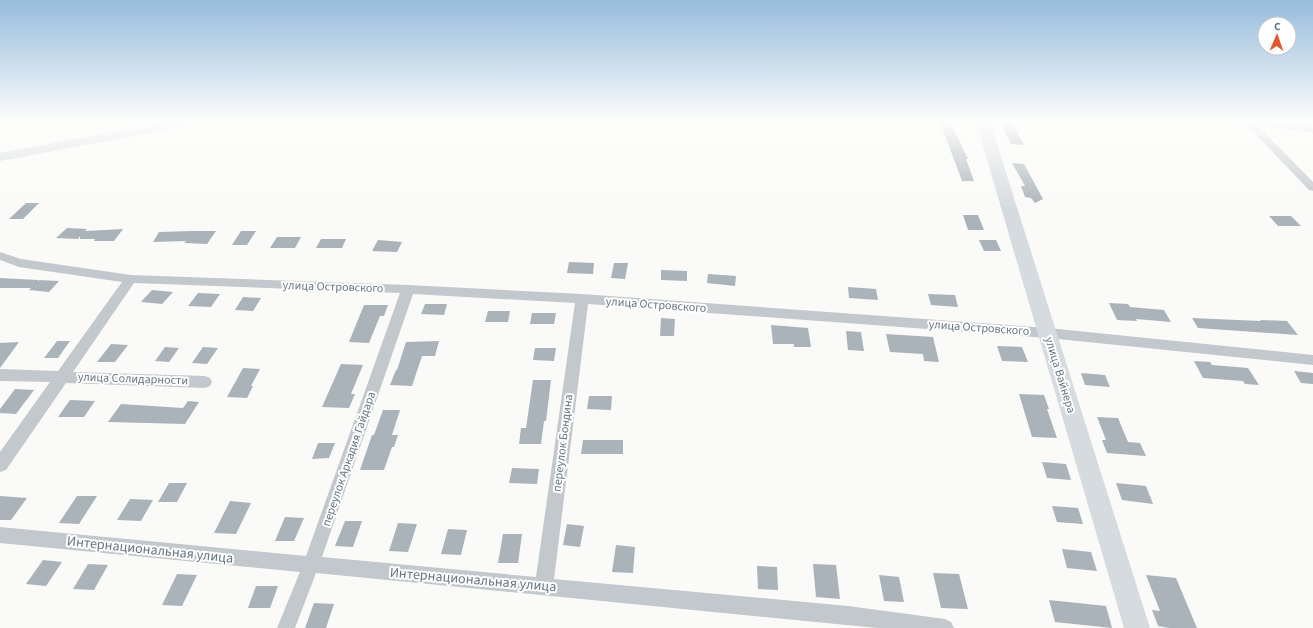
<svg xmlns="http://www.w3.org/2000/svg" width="1313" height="628" viewBox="0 0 1313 628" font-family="'Source Sans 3',sans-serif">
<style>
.building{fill:#aab3b9}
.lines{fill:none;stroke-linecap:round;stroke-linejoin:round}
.street{fill:#c3c8cc;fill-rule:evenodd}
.secondary{fill:#d6dbdf;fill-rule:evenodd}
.labels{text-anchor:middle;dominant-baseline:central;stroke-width:4;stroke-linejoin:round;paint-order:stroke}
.street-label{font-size:12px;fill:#657683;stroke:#fff}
.near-street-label{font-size:14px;fill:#657683;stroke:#fff}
</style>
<rect width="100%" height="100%" fill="#fafaf8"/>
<path class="building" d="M940,122H950L968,159H966L974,181H962Z
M1000,122H1012L1024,145L1011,144Z
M1012,163L1024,164L1043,199L1035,203L1031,198L1025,197L1021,186H1025Z
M26,203H39L23,219H9Z
M963,215H978L984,230H968Z
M1269,216H1291L1301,226H1278Z
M67,228L87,229L85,231L123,229L114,241H94L95,239H80V236L78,239L56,238Z
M191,231H216L207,244L184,243L186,241L153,242L159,232Z
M241,231H256L247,245H232Z
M277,237H301L295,248H270Z
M321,239H346L342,248H316Z
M378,240L402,242L397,252L372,251Z
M979,240H996L1001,251H984Z
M569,262L594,263L593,274L567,273Z
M614,263H628L625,279L611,278Z
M661,270L687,271V281L661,280Z
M708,274L736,276L735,286L707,283Z
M0,278L38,280V282L39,280L59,281L49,292L29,290L31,288H0Z
M848,287L876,289L878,300L849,298Z
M152,290L173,292L162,304L141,302Z
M198,293L220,294L211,307L188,306Z
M928,294L955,295L958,307L931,305Z
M243,297L261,298L253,311L235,310Z
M1109,303L1128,304L1130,307L1164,310L1171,322L1136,319L1137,321L1117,320Z
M425,304H447L444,315L421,314Z
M364,305H388L384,316H380L369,343L349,342Z
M488,311H510L508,322H485Z
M532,313H556L554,324H530Z
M661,318L675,319L674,336H660Z
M1192,318L1261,321L1260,320L1287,321L1298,335L1198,328Z
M771,325L808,328L811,347H794V344H773Z
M846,331L861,332L864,351L848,350Z
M886,334L933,337L939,362L924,361L923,354L890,352Z
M57,341H70L58,358H44Z
M439,341L435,356H422L412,386L390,385L396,370H397L406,342Z
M19,342L0,368V343Z
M111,344L128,345L115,362H97Z
M997,346L1022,347L1028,362L1002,361Z
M165,347L179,348L169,362L155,361Z
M203,347L218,348L207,364L192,363Z
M535,348H556L554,361L533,360Z
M1194,361L1210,362L1212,365L1248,368L1259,385L1245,384L1243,381L1203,378Z
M341,364L363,365L351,394H355L349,408L322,407Z
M243,368L260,369L251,386H253L247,398L227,397Z
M1294,371L1313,373V384L1301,383Z
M1081,373L1105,375L1110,387L1085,385Z
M533,380H551L546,421H544L541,444H519L521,428H526Z
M15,389L34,390L16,414L0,413V409Z
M1019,394L1044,395L1049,409H1047L1057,438L1032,437Z
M589,396H612L611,410L587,409Z
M70,400L95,401L84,417H58Z
M188,401L199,402L185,424L108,422L121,404L183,408Z
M383,410H400L392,435H398L394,447H392L384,470H360L372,435H374Z
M1097,417L1118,418L1128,442L1140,443L1146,456L1107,453L1102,440H1106Z
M583,440H623V454H581Z
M318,443H335L329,458L312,459Z
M1042,462L1066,464L1071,480L1047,478Z
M512,468L539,469L537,484L509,483Z
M169,483H187L177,502H158Z
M1116,483L1146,486L1153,504L1122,500Z
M0,496L27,498L11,520H0Z
M77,496H97L79,524L59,523Z
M130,499L153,500L141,521L117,520Z
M230,501L251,503L236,534L214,533Z
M1052,506L1078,508L1083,524L1057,522Z
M285,517L304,518L294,541H275Z
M345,521H362L353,547L335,546Z
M398,523L417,524L408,552L389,551Z
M567,524L584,526L580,547L563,545Z
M448,529L467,530L461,555L441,554Z
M503,534H522L518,563H498Z
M616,545L635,547L633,573L612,572Z
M1062,549L1091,552L1097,571L1067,568Z
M43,560L62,562L46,586L26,584Z
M88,564L108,565L94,590L73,589Z
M813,564L836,565L840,599L816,597Z
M757,566L777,567L778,590L758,589Z
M933,573L959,574L968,609L941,608Z
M177,574L197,575L182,606L162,605Z
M879,575L899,577L904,602L884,601Z
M1146,575L1176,578L1197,628H1169L1158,626L1152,610L1160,611Z
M256,586H278L270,608H248Z
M1049,600L1106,606L1112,628L1055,622Z
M314,603L334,604L326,628H305Z"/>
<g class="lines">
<path class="street" d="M1244,122H1276L1313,127V133L1257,125L1313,182V191L1309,190Z
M0,252L21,259L131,275L408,285L582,294L1048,328L1313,355V365L1048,338L588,304L554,579L848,606L945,619L951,622L954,628H877L316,573L295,628H277L300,572L0,543V527L306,556L400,293L134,283L73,372L205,376L210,378L212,382L210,386L205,388L66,383L6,470L0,472V452L50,382L0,381V369L58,371L122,282L19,267L0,260ZM413,294L575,303L536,577L322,557Z"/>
<path class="secondary" d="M167,122H195L193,125L188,126L0,161V153Z
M976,122H990L1150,628H1124Z"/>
</g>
<linearGradient id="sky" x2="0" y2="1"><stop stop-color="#96bcdc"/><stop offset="0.58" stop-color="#fdfdfc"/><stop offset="1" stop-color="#fdfdfc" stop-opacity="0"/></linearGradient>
<rect width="1313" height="210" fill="url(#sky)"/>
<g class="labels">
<g class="street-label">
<text transform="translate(333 287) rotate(2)">улица Островского</text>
<text transform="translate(656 305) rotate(4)">улица Островского</text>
<text transform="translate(979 328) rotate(4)">улица Островского</text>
<text transform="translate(1060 375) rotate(73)">улица Вайнера</text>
<text transform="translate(133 379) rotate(2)">улица Солидарности</text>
<text transform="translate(563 443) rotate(-83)">переулок Бондина</text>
<text transform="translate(349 459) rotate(-71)">переулок Аркадия Гайдара</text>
</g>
<g class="near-street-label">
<text transform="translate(150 550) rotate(6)">Интернациональная улица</text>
<text transform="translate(473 580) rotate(5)">Интернациональная улица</text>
</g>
</g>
<g transform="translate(1277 36) rotate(2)"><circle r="19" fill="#ffffff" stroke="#c1c8cd"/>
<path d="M0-3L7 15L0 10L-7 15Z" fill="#e4572e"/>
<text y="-6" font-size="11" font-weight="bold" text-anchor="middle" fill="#657683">С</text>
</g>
</svg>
